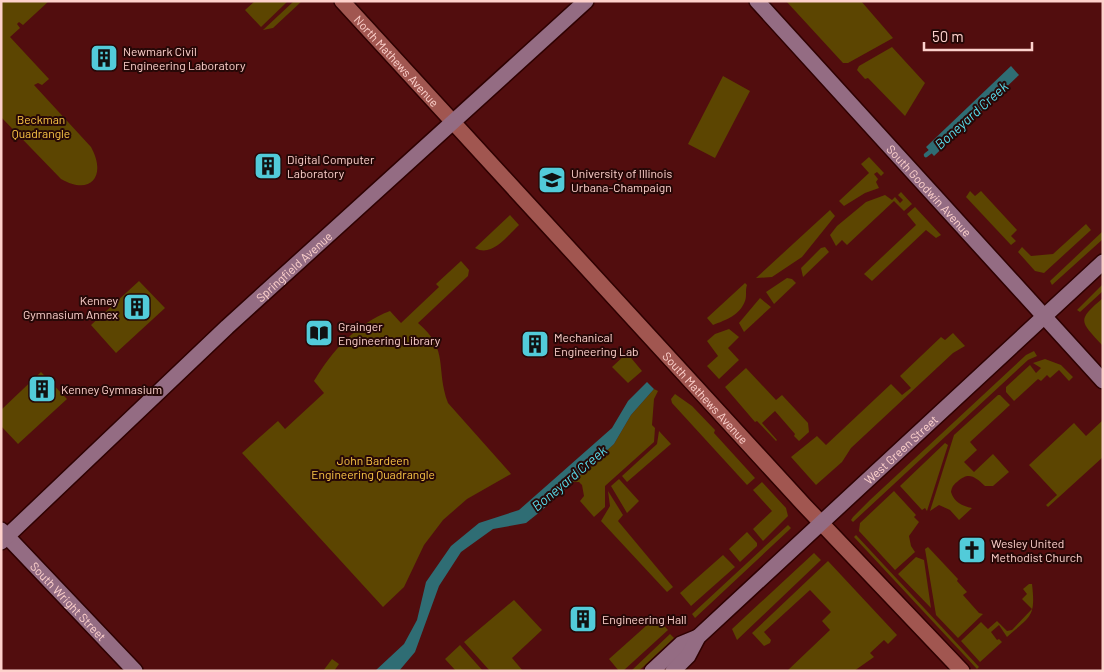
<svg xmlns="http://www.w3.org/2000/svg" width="1104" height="672" viewBox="0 0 1104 672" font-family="Barlow,sans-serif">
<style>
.green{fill:#5c4501}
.water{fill:#2f6d74}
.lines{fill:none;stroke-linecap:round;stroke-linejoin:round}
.stream{stroke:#2f6d74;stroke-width:4.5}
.street-casing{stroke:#2e0001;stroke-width:18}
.secondary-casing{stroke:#2e0001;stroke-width:18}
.street{stroke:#a15650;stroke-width:15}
.secondary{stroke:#946c83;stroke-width:15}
.labels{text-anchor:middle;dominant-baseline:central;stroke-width:4;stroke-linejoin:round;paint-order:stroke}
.poi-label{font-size:12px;fill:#fdd1cc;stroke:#260807;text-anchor:start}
.street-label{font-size:12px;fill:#fdd1cc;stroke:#260807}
.park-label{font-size:12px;fill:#fdc847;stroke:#260807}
.water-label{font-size:14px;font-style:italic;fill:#58dae9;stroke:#260807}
</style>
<rect width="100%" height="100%" fill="#520d0e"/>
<path class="green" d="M1,1H49L23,25L19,22L17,24L20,28L10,37L49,79L42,85L38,83L34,85L91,147C107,176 91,196 61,179L1,117Z
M255,1H288L261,27L245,10Z
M294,1H302L273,28L263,30Z
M786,1H861L893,38L848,63H843Z
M892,47L925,83L905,116L868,78L865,79L857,70L859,66Z
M723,76L750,91L715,158L688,144Z
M869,157L884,173L881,176L877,172L874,174L878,179L876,182L879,188L865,193L844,206L839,201L869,173L861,164Z
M970,191L975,196L981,191L1017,230L1011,236L1016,241L1011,245L966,197Z
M901,192L912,204L904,211L894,201L847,245L842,240L836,246L830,235L837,226L866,202L885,195L892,200L895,197L900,203L903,200L898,195Z
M915,207L941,235L936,238L926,230L872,281L864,274L916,225L907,214Z
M830,210L835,216L802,257L772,277L756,278Z
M510,215L519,225C508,235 492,258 475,248Z
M1086,224L1091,230L1044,273L1035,271L1018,252L1022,247L1031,256L1053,254Z
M1103,231V239L1052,285L1050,281Z
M825,247L829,252L803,277L801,268L821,248Z
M461,261L469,270L468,276L418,323C450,350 435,368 448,403L511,474L467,499L443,520L424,545L404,587L383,607L242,453L278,421L285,429L324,393L314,381C332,351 356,324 390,311L401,323L439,287L436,284Z
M787,278L792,279L796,283L774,304L766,292Z
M139,281L165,308L116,353L91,325Z
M745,283L747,285C745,290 747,296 745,301C740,315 726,320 713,325L707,318Z
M1103,284V291L1080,312L1077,310Z
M760,298L771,307L744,332L739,323Z
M1103,298V346C1080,321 1076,321 1103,298Z
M729,329L739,337L728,348L739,360L719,379L707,366L718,356L707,341L715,334Z
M953,333L965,346L953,353L851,448L842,462L816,485L791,457L817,436L826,445L891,384L902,395L911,388L900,376L941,337L945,340Z
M1034,351L1037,356L1028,360L853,522L851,520L853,517L870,500L1026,355Z
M627,353L642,371L628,383L612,367Z
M1045,359L1061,365L1073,377L1069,381L1059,370L1050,378L1047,375L1041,381L1038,379L1014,401L1006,392V387L1030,365L1036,373L1041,368L1033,363Z
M746,368L776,400L782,395L808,423L809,432L799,441L794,436L795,434L775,411L762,423L777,440L776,441L757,421L755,422L725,387Z
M41,372L67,399L18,444L1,426V410Z
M654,389L658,391L654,399L652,425L655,428L654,442L605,486V507L594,517L580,501L584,496L582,485L579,482H571L614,444L631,415Z
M675,394L692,406L715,430L714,433L755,478L747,485L672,403L671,399Z
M998,395H1000L1010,405L970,442L977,450L964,462L974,472L993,454L1009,472L993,486H985C975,477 969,471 957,482C953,485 952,487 951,492C954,502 962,506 972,508L959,520L950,510L939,505L930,511L954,435Z
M1103,420V457L1048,507L1046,505L1057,495L1029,465L1074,423L1086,436Z
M659,431L671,444L627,482L622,476L657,444Z
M945,443L948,445L927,511L925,508L922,510L900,486Z
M619,479L639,501L627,513L611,486Z
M762,482L786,508L788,516L763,541L753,529L772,511L753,490Z
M608,491L623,515L618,521L673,587L667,592L601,521L610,506Z
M894,491L916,515L914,517L919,522L909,536L911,546L915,552L895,570L859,531L860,523Z
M788,525L791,528L788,531L695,618L692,614Z
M747,532L757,543V546L740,562L729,549Z
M856,535L979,667L977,669L854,537Z
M928,547L958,579L957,581L967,592L963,595L979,613L983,614L958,638L936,615L925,549Z
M814,553L821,560L737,640L732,629Z
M723,555L735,567L691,606L680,593Z
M916,557L924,560L931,608L898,574Z
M828,561L897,635L888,644L884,640L870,653L874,657L854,671H787L830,630L822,621L831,612L810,590L764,632L771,640L770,643L764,646L752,633Z
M1029,584H1032C1036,618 1030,616 1007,637L999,625L991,632L997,640L999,639L1002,642L980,662L961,641L981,622L988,629L997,621L1007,631L1012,630L1032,609L1022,599L1027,594L1023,589Z
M514,600L542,630L512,658L523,671H490L464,642Z
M656,617L668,630L623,671H619L609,659Z
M670,634L674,638L642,668L638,671H631Z
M460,645L483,671H456L445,659Z
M332,659L339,664L334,671H323Z"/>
<path class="water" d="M1011,66L1019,75L934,156L926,147Z
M647,382L654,389L631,415L614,444L541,511L526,523L493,529L461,552L439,586L415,652L399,671H375L404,644L417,620L426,582L451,546L479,523L519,510L612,428L628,401Z"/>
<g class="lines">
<path class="stream" d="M926,155L935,148"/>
<defs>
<g id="street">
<path id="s1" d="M342,1L805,506L962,671"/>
</g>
<g id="secondary">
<path id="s2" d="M757,1L1103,381"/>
<path id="s3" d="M1,530L135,671"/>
<path id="s4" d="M1,542L227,327L586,1"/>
<path d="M652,671L681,644L698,637"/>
<path id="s5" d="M673,671L688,656L698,637L1103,262"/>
</g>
</defs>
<use href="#street" class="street-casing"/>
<use href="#secondary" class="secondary-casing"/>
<use href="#street" class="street"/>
<use href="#secondary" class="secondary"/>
</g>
<defs>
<symbol id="building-square" viewBox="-11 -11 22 22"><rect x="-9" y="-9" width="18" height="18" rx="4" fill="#52cbd9" stroke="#260807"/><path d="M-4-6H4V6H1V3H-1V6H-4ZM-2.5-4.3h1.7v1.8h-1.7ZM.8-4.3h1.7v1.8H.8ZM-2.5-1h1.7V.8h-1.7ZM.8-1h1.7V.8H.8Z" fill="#111"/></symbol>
<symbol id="university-square" viewBox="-11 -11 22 22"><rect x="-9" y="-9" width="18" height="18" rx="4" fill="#52cbd9" stroke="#260807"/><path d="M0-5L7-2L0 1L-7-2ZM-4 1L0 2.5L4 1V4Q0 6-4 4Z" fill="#111"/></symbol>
<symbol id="library-square" viewBox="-11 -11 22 22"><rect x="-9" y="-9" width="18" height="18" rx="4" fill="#52cbd9" stroke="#260807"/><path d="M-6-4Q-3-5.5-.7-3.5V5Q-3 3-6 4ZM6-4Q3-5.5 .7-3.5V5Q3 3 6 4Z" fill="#111"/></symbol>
<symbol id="church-square" viewBox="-11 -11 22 22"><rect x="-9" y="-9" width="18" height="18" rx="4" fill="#52cbd9" stroke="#260807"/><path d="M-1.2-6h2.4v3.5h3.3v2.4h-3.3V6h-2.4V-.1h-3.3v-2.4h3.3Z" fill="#111"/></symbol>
</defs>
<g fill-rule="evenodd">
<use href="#building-square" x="88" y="42" width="32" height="32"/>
<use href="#building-square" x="252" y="150" width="32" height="32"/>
<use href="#university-square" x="536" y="164" width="32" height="32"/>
<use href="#building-square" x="121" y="291" width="32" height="32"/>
<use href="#library-square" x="303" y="317" width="32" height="32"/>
<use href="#building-square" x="519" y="328" width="32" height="32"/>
<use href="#building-square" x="26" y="373" width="32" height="32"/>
<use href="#church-square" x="956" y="534" width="32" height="32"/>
<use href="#building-square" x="567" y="603" width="32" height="32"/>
</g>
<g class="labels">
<g class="poi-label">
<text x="123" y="51">Newmark Civil<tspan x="123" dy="14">Engineering Laboratory</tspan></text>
<text x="287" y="159">Digital Computer<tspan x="287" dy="14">Laboratory</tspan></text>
<text x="571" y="173">University of Illinois<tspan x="571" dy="14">Urbana-Champaign</tspan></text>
<text x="118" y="300" text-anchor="end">Kenney<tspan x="118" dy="14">Gymnasium Annex</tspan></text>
<text x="338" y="326">Grainger<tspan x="338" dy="14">Engineering Library</tspan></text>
<text x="554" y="337">Mechanical<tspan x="554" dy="14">Engineering Lab</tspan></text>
<text x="61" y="389">Kenney Gymnasium</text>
<text x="991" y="543">Wesley United<tspan x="991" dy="14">Methodist Church</tspan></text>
<text x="602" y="619">Engineering Hall</text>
</g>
<g class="street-label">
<text stroke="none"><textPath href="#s1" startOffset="81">North Mathews Avenue</textPath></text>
<text stroke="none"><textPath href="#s2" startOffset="256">South Goodwin Avenue</textPath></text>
<text stroke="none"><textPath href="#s4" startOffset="402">Springfield Avenue</textPath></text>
<text stroke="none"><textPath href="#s1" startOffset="538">South Mathews Avenue</textPath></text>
<text stroke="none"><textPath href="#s5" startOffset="319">West Green Street</textPath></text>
<text stroke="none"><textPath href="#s3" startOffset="98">South Wright Street</textPath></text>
</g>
<g class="park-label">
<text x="41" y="119">Beckman<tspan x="41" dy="14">Quadrangle</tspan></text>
<text x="373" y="460">John Bardeen<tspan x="373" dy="14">Engineering Quadrangle</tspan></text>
</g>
<g class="water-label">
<text transform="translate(971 115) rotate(-42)">Boneyard Creek</text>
<text transform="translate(569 478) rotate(-40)">Boneyard Creek</text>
</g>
</g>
<rect width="1104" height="672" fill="none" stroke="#fdd1cc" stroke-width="5"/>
<path d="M924 42v8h108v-8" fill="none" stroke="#fdd1cc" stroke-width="2.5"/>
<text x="932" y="42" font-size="15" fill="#fdd1cc" stroke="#260807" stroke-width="4" paint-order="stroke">50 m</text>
</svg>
